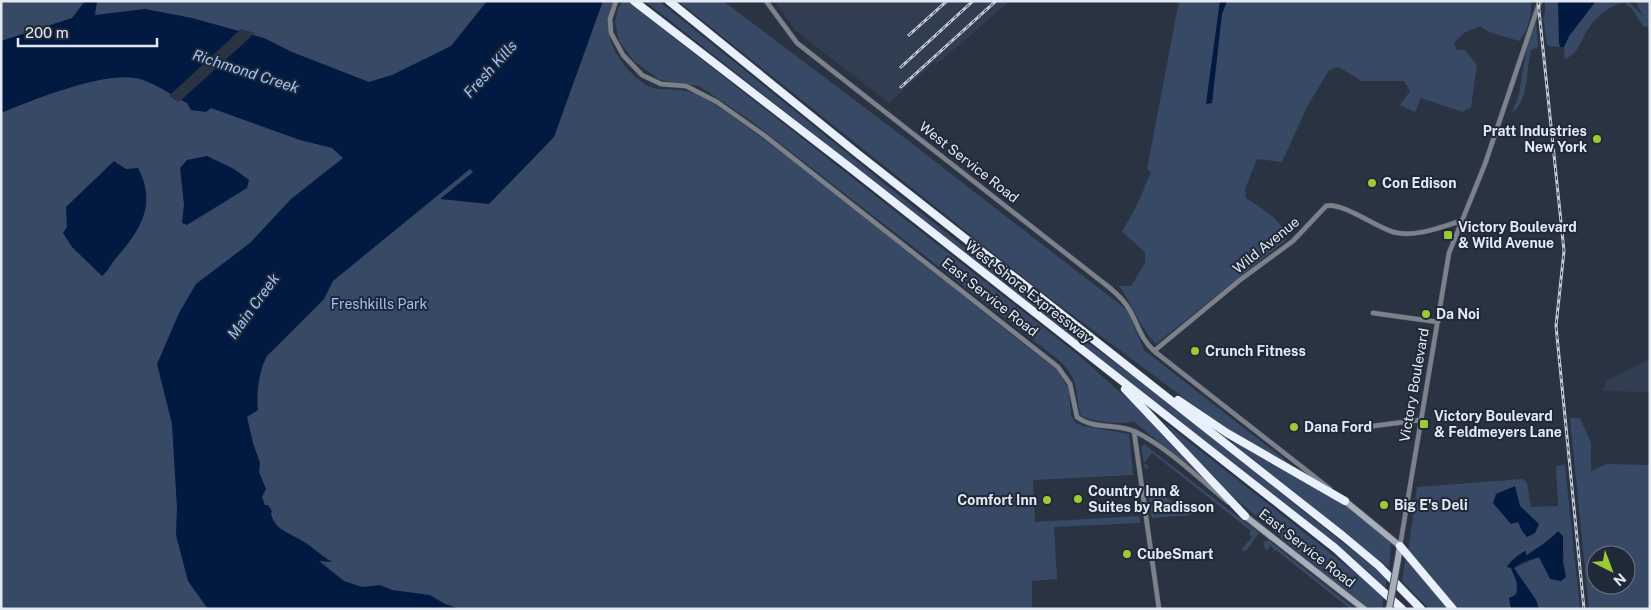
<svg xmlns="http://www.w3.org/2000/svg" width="1651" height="610" viewBox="0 0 1651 610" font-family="'Public Sans',sans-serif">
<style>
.built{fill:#313e52}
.green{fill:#384965;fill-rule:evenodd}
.water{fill:#021942}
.pier{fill:#2a3342}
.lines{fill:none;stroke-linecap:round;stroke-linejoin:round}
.minor-casing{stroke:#48505e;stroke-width:5.5}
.secondary-casing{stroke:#48505e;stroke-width:8}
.motorway-casing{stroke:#48505e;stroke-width:9}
.minor{stroke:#7d828a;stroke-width:4.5}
.secondary{stroke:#a7afbb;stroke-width:6}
.motorway{stroke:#e8f0fc;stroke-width:8}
.rail-casing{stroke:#c3c9d4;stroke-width:3}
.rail{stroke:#202938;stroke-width:1;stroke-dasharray:4;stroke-linecap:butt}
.secondary-bridge-casing{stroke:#48505e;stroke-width:8;stroke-linecap:butt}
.secondary-bridge{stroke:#a7afbb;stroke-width:6}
.poi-dot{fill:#9bcb33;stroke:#202938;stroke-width:2}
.labels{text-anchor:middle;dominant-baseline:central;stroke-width:4;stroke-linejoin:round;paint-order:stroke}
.poi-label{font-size:14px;font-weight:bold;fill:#e3e9f3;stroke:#202938;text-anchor:start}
.street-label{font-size:14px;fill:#e3e9f3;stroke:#202938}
.park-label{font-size:14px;fill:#9dc1fb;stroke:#202938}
.water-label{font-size:15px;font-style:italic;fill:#9ec2fc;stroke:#202938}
</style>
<rect width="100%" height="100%" fill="#2a3342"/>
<path class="built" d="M774,1H1010L937,64L935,62L889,103L796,31Z
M1650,359V392L1602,391L1607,380Z"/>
<path class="green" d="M1,1H614C599,30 615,59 637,78C656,96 667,85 690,92C703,96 715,105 726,112C840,193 947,285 1058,371L1069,390L1071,416L1076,423L1083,426L1129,434L1133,475L1033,480L1035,522L1139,516L1140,523L1054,527L1057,579L1032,581V609H1Z
M623,1H627L1076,353L1138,408L1198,471L1197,472L1134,422C1116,424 1099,423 1081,416C1074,391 1081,382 1060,361L750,120L699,86L660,80L635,62L619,41L615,22L618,8Z
M645,1H659L905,200L1068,329L1140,380L1387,578L1385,589L1369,572L1326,538Z
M678,1H723L897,132L1127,310L1144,350L1302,473L1219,424L1043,293Z
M1179,1H1220L1206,103L1222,14L1227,1H1531C1532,15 1528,31 1519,41L1489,32L1480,26L1464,33L1454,43L1457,50H1465L1477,65L1471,107L1463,112L1421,98L1415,112L1400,105L1410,91L1404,81H1362L1338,67L1329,70L1308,105L1282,162L1257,159L1245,189L1246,198C1260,207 1286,222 1286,240L1156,344C1139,327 1133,305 1119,286H1131L1145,263V252L1122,232L1137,205L1151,172L1147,169Z
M1545,1H1558L1560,47L1548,46C1545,40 1545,25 1543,18L1545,13Z
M1596,1H1628L1643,16L1635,1H1650V28L1643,26L1632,9L1624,2C1610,6 1600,13 1591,25C1581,37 1580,53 1565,59L1564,47L1569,36Z
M1536,23L1538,47L1531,50C1526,70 1529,100 1512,113L1519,94L1527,46Z
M1570,418H1580L1591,443V471L1607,464L1650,465V609H1589ZM1596,555H1626V585H1596Z
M1164,422L1371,585L1384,597L1382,609H1370L1295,549L1211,478Z
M1234,441L1343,504L1391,543L1389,568L1233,443Z
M1144,444L1259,533L1246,551L1241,550L1252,537L1249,534L1251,531L1152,453L1144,463L1149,467L1145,469L1141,447Z
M1565,465L1580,609H1539L1536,600L1514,568L1539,557L1544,567L1566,576L1563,563L1564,554L1553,536C1544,544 1535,549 1525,556L1523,552L1517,559L1509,564C1518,579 1520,589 1510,604L1511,609H1457L1429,573L1408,551L1417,487L1523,479L1527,483L1531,507L1558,506L1556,466Z
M1146,482L1187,513L1190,510V515L1152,518Z
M1268,540L1355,609H1350L1276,550L1272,553L1274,549L1271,546L1267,550L1265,549L1263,543Z
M1408,559L1449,609H1429L1402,581L1405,561Z"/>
<path class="water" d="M85,1H97L95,15L145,9L192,18L264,38L292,52L369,82L392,75L451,46L487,1H603L554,137L489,204L440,199L473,172L470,169L333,281L324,299L267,356C259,370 256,394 258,410L247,417L253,443L260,463L259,472L266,489L262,497L265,505H268L272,511L271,514C275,529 287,532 299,539C311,545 320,555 332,562L319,561L344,581L362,587L380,585L392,590L430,595L445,604L461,609H208L188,581L176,535L177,508L172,424L157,364L179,313L196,284L250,243L291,199L343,158L332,148L300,140L211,108L206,112L191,110L187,103C173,96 158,85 143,80C111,68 33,100 1,113V41L72,18Z
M1220,1H1227L1222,14L1212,103L1206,104Z
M1558,1H1596L1569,36L1564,47H1560L1559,43Z
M207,156L234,169L249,180L247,188L187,225L182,223L184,205L180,168L187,160Z
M114,161L126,169L138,168C157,203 141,230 116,258C111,264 109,270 102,276L72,247L63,233L67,227L66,207Z
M1515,486L1520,506L1539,524L1535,533L1527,537L1522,531L1518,522L1511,524L1493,503L1496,494Z
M1558,531L1563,536V563L1566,577L1561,581L1550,579L1539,557L1523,562L1514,568L1536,600L1539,609H1511L1509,598L1517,594V583L1511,568L1507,567C1509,562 1521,552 1526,551V556C1537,548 1548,542 1558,531Z"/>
<path class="pier" d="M241,29L255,33L179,102L169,96Z"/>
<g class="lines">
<defs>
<path id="minor" d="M616,1L610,19L611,33L623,55L642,75L661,84L686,86L717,102L765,136L1058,367L1070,384L1077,417C1094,430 1117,423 1136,432C1170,449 1199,479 1228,502
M766,1L797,43L1110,288C1117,294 1124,300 1129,309C1138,324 1140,338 1154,351L1330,489
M1373,313L1438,322
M1154,351L1240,280L1293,241L1326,206C1342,202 1376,227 1393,232C1415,238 1440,227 1461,221
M1350,429L1420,420
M1134,431L1159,609
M1400,546L1449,253L1485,164L1540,1"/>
<path id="secondary" d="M1345,501L1400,546L1398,559
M1245,516L1364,609"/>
<path id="motorway" d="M634,1L848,166L1335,548L1402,609
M669,1L858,154L1343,536L1379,566L1421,609
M1125,389L1245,516
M1178,400L1227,433L1345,501
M1400,546L1453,609"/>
</defs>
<use href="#minor" class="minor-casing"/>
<use href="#secondary" class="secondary-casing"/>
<use href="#motorway" class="motorway-casing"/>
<use href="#minor" class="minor"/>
<use href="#secondary" class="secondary"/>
<use href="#motorway" class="motorway"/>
<defs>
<path id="rail" d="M1538,1L1564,251L1556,326L1584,609
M909,35L947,1
M901,67L973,1
M901,87L996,1"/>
</defs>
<use href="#rail" class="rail-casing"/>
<use href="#rail" class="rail"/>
<defs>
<path id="secondary-bridge" d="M1389,609L1398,559"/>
</defs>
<use href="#secondary-bridge" class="secondary-bridge-casing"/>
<use href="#secondary-bridge" class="secondary-bridge"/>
</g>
<g class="poi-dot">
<circle cx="1597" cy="139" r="5"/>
<circle cx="1372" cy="183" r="5"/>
<rect x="1443" y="230" width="10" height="10" rx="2.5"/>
<circle cx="1426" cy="314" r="5"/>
<circle cx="1195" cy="351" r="5"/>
<rect x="1419" y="419" width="10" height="10" rx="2.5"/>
<circle cx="1294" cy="427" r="5"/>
<circle cx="1078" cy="499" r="5"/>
<circle cx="1047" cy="500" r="5"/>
<circle cx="1384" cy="505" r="5"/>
<circle cx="1127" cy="554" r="5"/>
</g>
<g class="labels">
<g class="poi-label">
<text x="1587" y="131" text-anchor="end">Pratt Industries<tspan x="1587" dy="16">New York</tspan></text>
<text x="1382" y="183">Con Edison</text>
<text x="1458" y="227">Victory Boulevard<tspan x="1458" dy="16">&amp; Wild Avenue</tspan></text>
<text x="1436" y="314">Da Noi</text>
<text x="1205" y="351">Crunch Fitness</text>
<text x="1434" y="416">Victory Boulevard<tspan x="1434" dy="16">&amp; Feldmeyers Lane</tspan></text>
<text x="1304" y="427">Dana Ford</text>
<text x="1088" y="491">Country Inn &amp;<tspan x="1088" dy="16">Suites by Radisson</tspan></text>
<text x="1037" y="500" text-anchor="end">Comfort Inn</text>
<text x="1394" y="505">Big E's Deli</text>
<text x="1137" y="554">CubeSmart</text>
</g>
<g class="street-label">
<text transform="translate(969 162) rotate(38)">West Service Road</text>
<text transform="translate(1266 245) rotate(-39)">Wild Avenue</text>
<text transform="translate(1029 292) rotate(38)">West Shore Expressway</text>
<text transform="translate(990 297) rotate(38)">East Service Road</text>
<text transform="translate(1414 385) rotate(-80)">Victory Boulevard</text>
<text transform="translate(1307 548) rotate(38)">East Service Road</text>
</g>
<g class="park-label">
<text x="379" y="304">Freshkills Park</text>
</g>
<g class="water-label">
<text transform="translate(490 69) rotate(-48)">Fresh Kills</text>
<text transform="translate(246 71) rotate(18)">Richmond Creek</text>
<text transform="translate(253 306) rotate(-54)">Main Creek</text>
</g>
</g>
<rect width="1651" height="610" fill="none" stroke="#e3e9f3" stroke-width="5"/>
<g transform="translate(1611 570) rotate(138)"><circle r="24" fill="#202938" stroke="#6e7683"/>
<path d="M0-4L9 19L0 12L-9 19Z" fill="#9bcb33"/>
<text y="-8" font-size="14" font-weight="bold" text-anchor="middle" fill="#e3e9f3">N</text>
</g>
<path d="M18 38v8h139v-8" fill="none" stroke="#e3e9f3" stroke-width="2.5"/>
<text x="25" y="38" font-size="15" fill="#e3e9f3" stroke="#202938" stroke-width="4" paint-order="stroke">200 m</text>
</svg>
